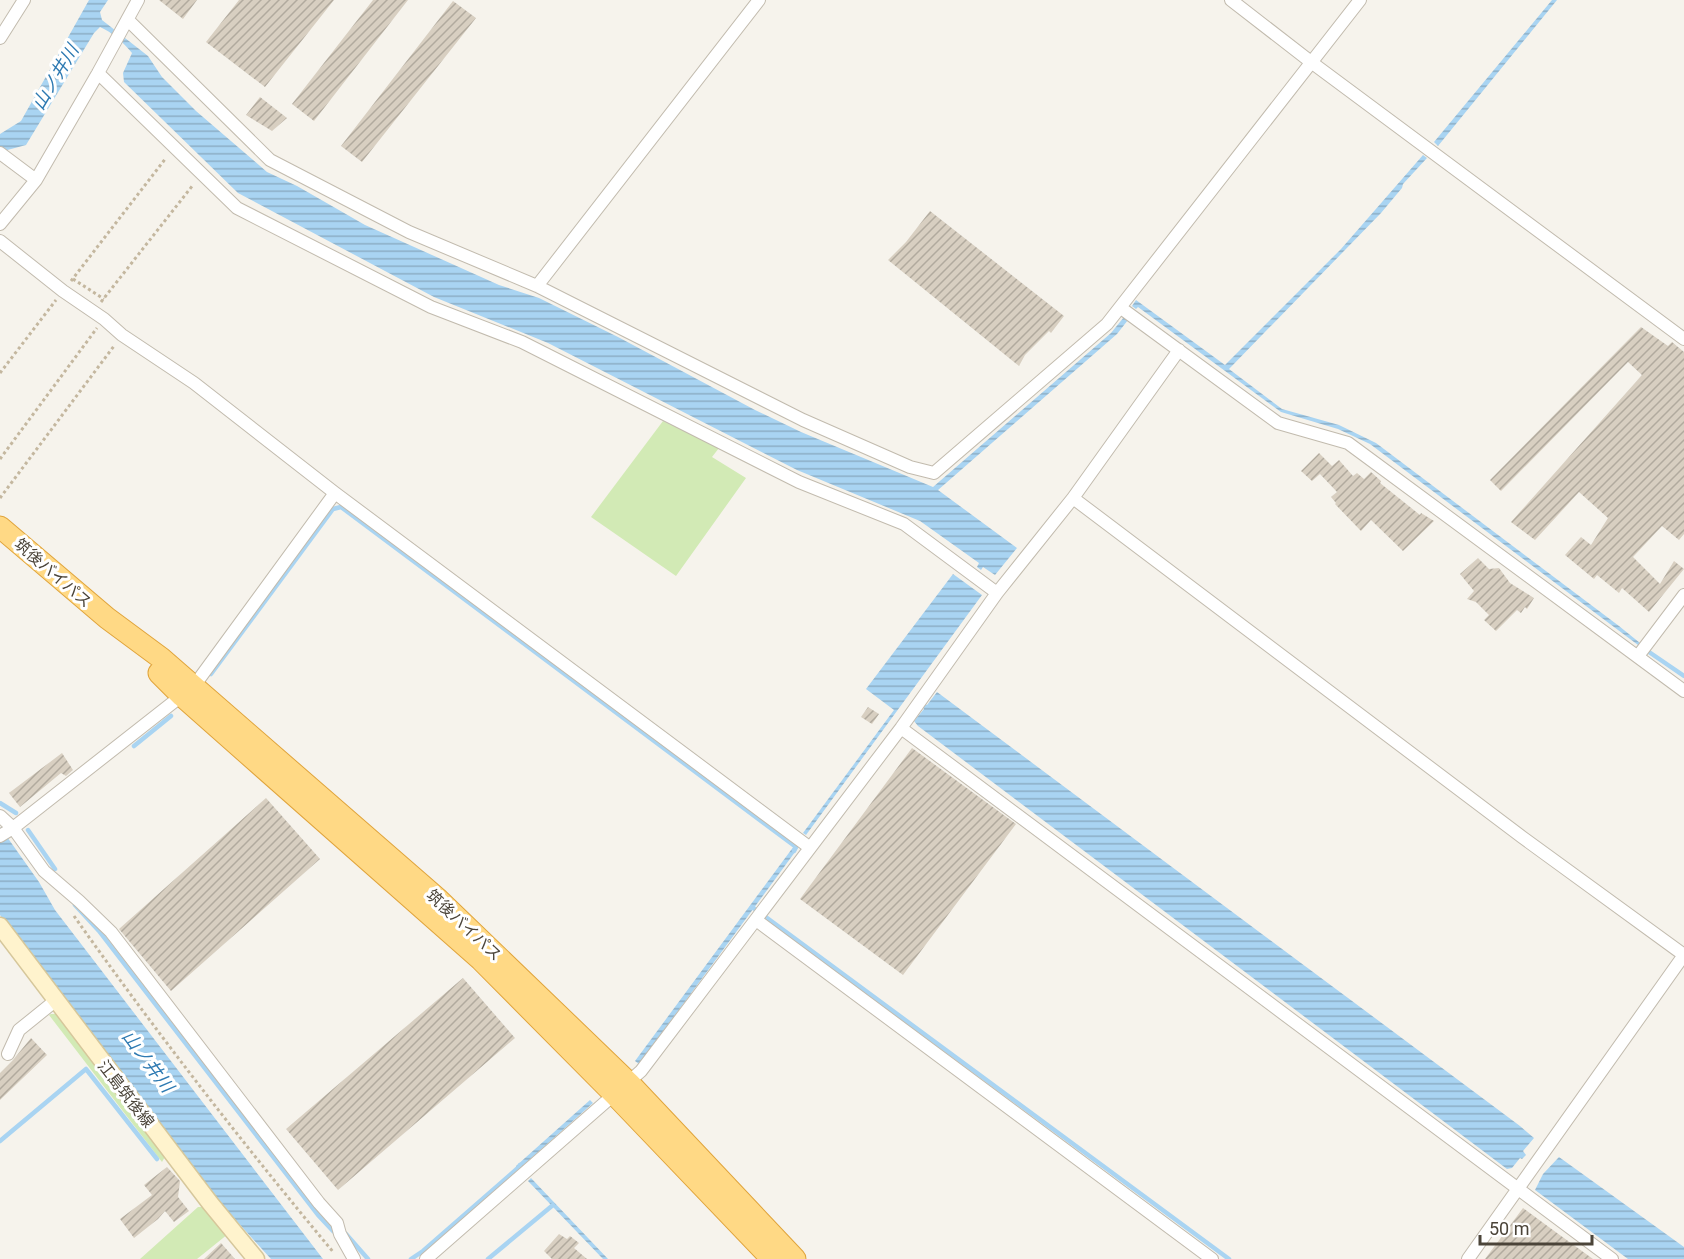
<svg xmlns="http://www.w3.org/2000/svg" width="1684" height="1259" viewBox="0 0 1684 1259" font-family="Roboto,'Noto Sans JP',sans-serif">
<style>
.green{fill:#d2eab5}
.water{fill:url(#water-rules)}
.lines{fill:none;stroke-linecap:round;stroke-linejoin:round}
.stream{stroke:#a9d4f2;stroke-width:4.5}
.building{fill:url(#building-hatch)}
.minor-casing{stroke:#c2bbae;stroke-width:14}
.secondary-casing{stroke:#d6c79b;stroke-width:19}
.trunk-casing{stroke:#e0a43c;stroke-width:23}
.path{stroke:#c4b79f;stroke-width:3;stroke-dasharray:3 3;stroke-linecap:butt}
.minor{stroke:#fff;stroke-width:12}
.secondary{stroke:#fff3cd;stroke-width:16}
.trunk{stroke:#ffd985;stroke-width:21}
.labels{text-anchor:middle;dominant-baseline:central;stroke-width:6;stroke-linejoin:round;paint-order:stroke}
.street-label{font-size:16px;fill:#4b4439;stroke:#fff}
.water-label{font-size:18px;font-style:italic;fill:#2e7ab2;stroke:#fff}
</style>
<defs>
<pattern id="water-rules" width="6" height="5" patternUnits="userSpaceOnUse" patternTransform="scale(1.5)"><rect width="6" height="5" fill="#a9d4f2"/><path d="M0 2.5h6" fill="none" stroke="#8caec5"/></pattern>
<pattern id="building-hatch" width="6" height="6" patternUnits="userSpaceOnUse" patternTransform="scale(1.5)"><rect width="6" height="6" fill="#d8cfc1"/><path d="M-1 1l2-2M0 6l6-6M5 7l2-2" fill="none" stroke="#b1aa9e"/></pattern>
</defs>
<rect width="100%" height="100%" fill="#f6f3ec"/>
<path class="green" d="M663,421L719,448L712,457L746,478L676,576L591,517Z
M51,1014H57L166,1155L162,1162L49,1015Z
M198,1207H209L228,1234L197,1259H140Z"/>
<path class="water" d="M89,0H108L100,12L102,20L148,56L162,77L196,111L267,172L297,186L365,225L499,285L539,298L618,337L755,410L801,432L933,487L1111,333L1124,317L1128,320L1117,334L938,490L1017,548L995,575L983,567L981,570L977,567L979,563L920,521L797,470L548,343L434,297L238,193L124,82L123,73L132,53C124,43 112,32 100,27L94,33L26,145L0,152V134L21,121Z
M1552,0H1557L1438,146L1434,142Z
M1423,155L1427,158L1403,184L1402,188L1381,213L1229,369L1282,409L1339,425L1376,443L1619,626L1640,643L1638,645L1370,444L1338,429L1281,412L1138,307L1136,309L1132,306L1136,300L1225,365L1341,249Z
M953,574L982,595L806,835L803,833L894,710L866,689Z
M937,692L1520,1126L1534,1138L1523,1151L1526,1155L1522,1159L1520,1158L1512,1168L1507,1169L918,726L914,721L924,709L922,706L924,703L927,705Z
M0,827L39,882L55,910L323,1259H271L213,1195L52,988L0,915Z
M794,846L798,848L639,1064L635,1061Z
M590,1100L593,1103L518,1170L516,1166Z
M1559,1157L1684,1247V1259H1628L1535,1190L1543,1174Z
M531,1178L608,1259H603L528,1181Z"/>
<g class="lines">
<path class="stream" d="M1649,652L1684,676
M211,674L333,509L341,507L796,847L794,851
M134,746L171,716
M0,803L16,813
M28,830L55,869
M75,905L99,931L318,1215L333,1231
M752,907L1229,1259
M0,1141L86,1069L157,1159
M346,1234L368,1259
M411,1259L423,1251L519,1167L520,1165
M488,1259L553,1205"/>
</g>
<path class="building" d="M159,0H197L183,19Z
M239,0H334L265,87L206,42Z
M373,0H408L314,121L292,104Z
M453,1L476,18L362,162L341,146Z
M260,97L287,118L272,131L246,115Z
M930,211L1064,316L1051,333L1049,331L1025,355L1019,366L888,260L906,242Z
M1641,327L1668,346L1672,342L1684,352V534L1679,540L1662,526L1633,557L1660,584L1674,561L1684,569L1649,612L1622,588L1619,593L1597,575L1594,579L1565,555L1581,537L1591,545L1608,518L1579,492L1535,540L1511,522L1642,375L1628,362L1501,491L1490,480Z
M1319,453L1332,466L1339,460L1353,476L1357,473L1364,479L1371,472L1381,481L1380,483L1420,515L1421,513L1434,521L1403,551L1371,520L1361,531L1335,504L1336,503L1331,497L1337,492L1320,474L1312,481L1301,471Z
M1478,558L1489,569L1499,568L1510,583L1534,598L1527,609L1525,607L1521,613L1517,610L1496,631L1484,620L1489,615L1476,602L1467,599L1474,591L1460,574Z
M868,707L879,714L872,724L861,717Z
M912,748L1016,824L903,975L800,899Z
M62,753L73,770L66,776L61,773L20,807L9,793Z
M266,798L320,859L171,991L119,929Z
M463,978L515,1038L338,1190L286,1129Z
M31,1038L47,1055L0,1100V1073L13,1060Z
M167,1167L180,1181L178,1197L189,1211L174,1222L165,1211L158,1219L134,1238L120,1219L152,1195L144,1185Z
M1523,1208L1557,1233L1593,1259H1485Z
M559,1234L567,1239L570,1236L579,1243L574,1248L587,1259H552L544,1251Z
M221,1243L235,1259H204Z"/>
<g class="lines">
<defs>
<path id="minor" d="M1231,0L1311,62L1684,339
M128,20L270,160L409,232L537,286L803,420L910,467L934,473L1107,324L1360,0
M0,38L24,0
M98,73L237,208L431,307L522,342L799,482L904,524L997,593
M0,153L36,180
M0,224L36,180L98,73L138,0
M0,241L63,291L104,319L122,335L194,383L335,493L809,847
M537,286L759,0
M1121,308L1278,423L1348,443L1684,691
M1073,498L1522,837L1684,955
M1638,656L1684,595
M901,728L1612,1259
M0,816L13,828L44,871L79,901L111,932L319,1203L337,1223L340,1234L354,1259
M0,836L13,828L194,686L335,493
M756,920L1212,1259
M8,1054L19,1030L55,1001
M426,1259L641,1071L901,728L997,593L1073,498L1179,350
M1468,1259L1684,955"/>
<path id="secondary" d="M0,926L210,1203L256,1259"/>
<path id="trunk" d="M0,527L107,618L161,658L439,900L629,1083L795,1259
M159,673L182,696L481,960L615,1095L772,1259"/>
</defs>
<use href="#minor" class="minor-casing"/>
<use href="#secondary" class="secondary-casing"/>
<use href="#trunk" class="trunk-casing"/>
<path class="path" d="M73,279L104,299
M71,281L166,158
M101,302L193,185
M0,373L56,300
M0,459L97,328
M0,498L114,346
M74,916C156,1032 243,1144 334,1253"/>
<use href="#minor" class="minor"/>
<use href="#secondary" class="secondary"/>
<use href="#trunk" class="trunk"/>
</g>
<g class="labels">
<g class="street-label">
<text transform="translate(53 573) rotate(41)">筑後バイパス</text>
<text transform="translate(464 925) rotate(43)">筑後バイパス</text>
<text transform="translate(126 1094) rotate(52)">江島筑後線</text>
</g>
<g class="water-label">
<text transform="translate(55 77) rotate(-59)">山ノ井川</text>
<text transform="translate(148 1061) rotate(53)">山ノ井川</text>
</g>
</g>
<path d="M1480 1235v9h112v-9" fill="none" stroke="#4b4439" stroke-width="3"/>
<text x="1489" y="1235" font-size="18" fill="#4b4439" stroke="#ffffff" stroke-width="4.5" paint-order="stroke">50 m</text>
</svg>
